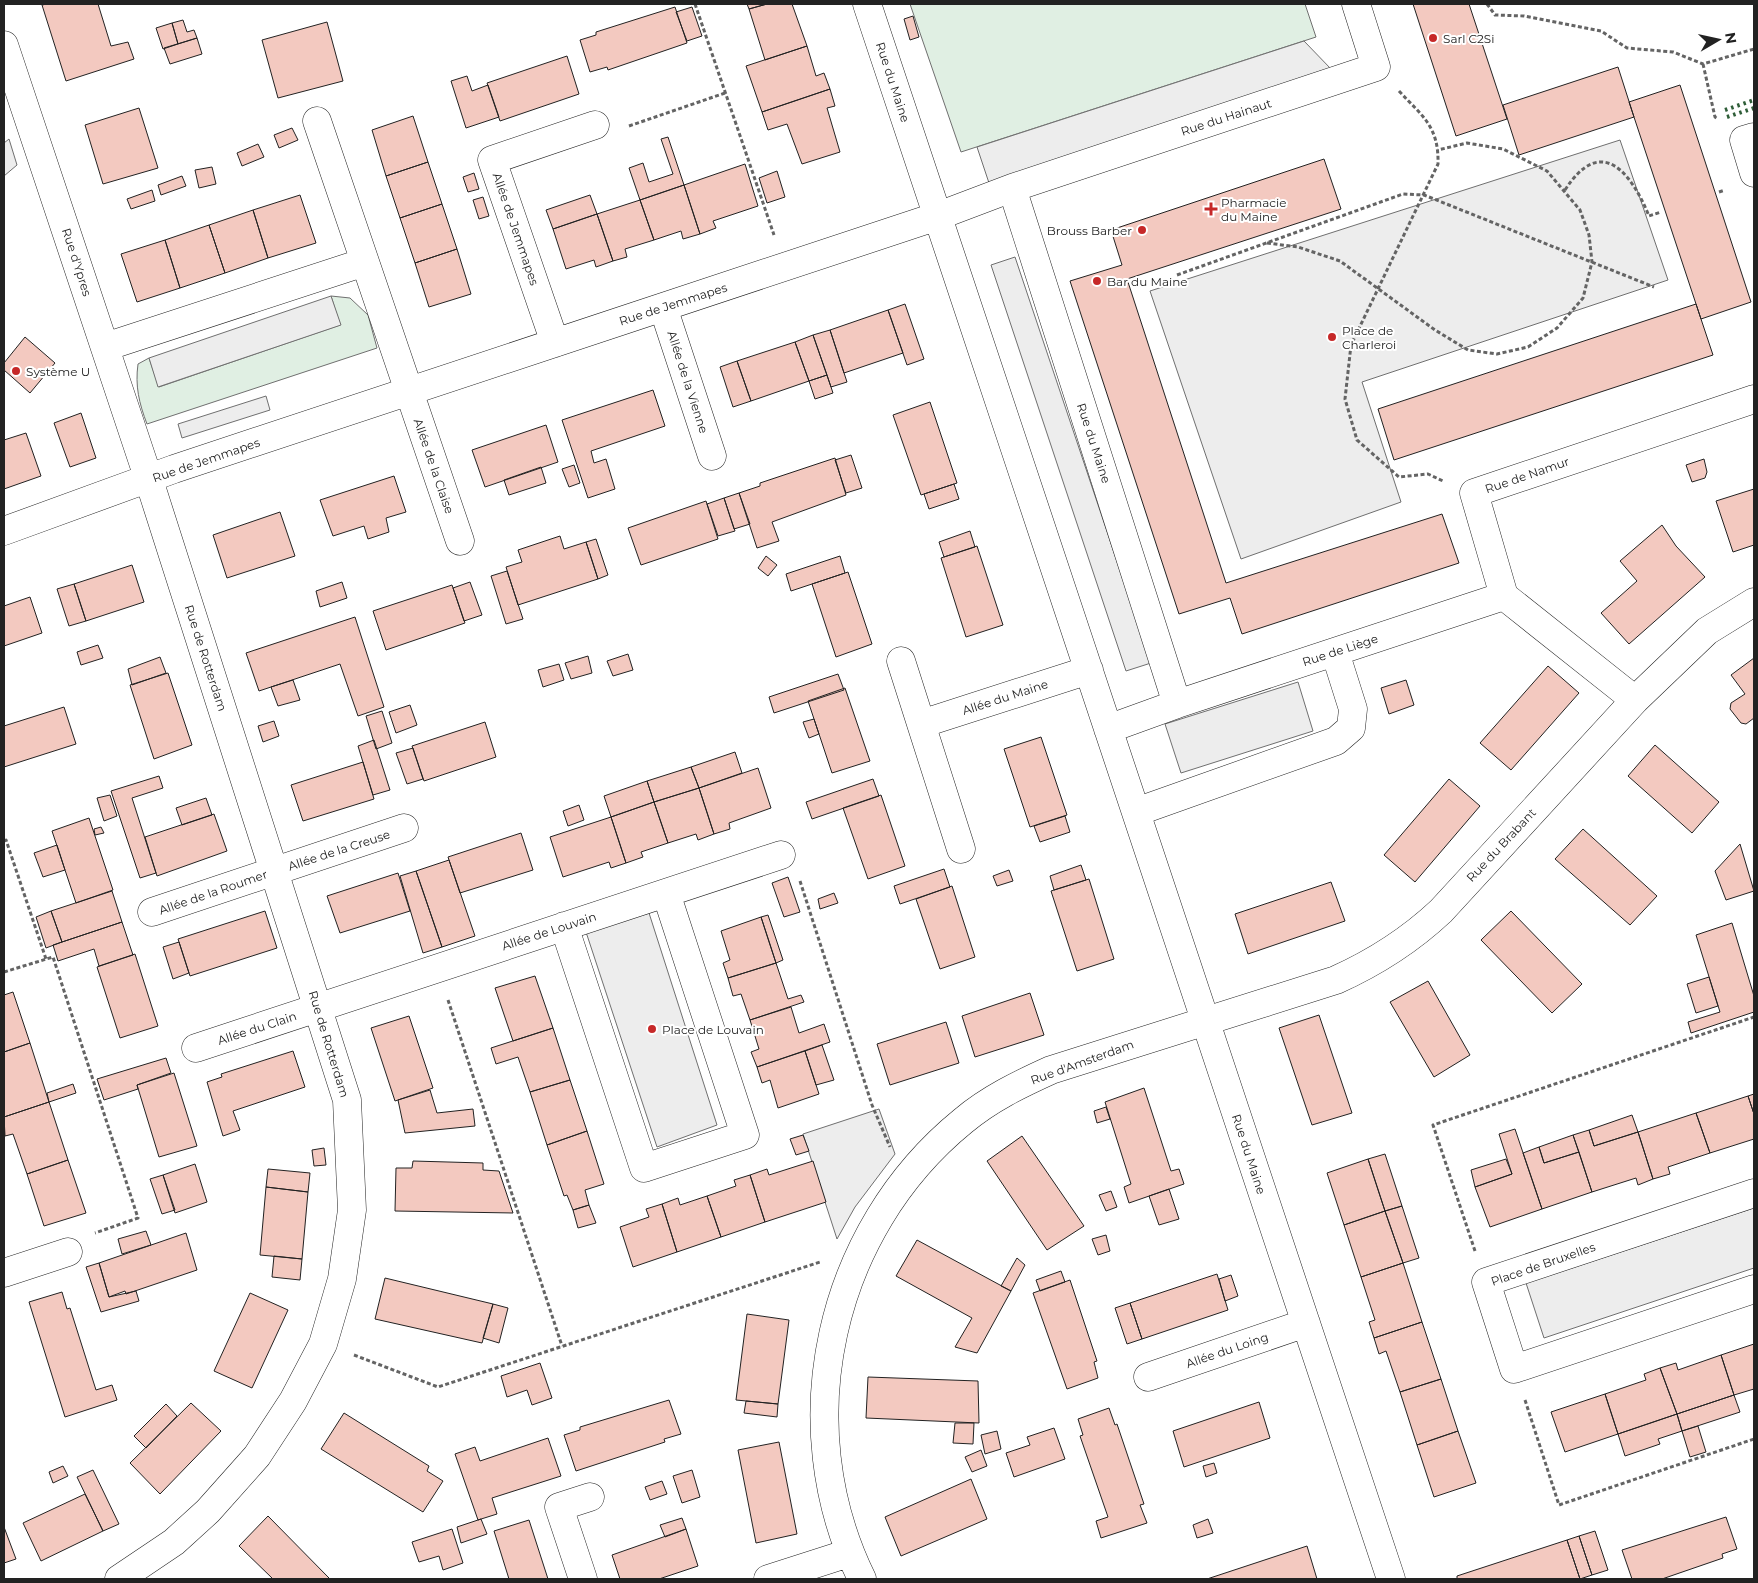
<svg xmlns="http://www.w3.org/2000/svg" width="1758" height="1583" viewBox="0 0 1758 1583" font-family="Montserrat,sans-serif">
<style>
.green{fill:#e0efe3;stroke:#6f6f6f}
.parking{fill:#ededed;stroke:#6f6f6f}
.building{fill:#f3c9c0;stroke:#222}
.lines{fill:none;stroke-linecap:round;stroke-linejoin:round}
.minor-casing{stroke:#222;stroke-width:29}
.path{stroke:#646464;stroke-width:3;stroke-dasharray:4 2.5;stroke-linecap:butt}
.minor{stroke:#fff;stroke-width:28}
.hedge{stroke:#2f5e38;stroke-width:4;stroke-dasharray:2.5 4;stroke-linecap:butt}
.poi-dot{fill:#c62828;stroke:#fff;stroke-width:2}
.labels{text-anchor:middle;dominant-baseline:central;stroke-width:4;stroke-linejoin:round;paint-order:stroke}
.poi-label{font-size:12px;fill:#222;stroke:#fff;text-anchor:start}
.street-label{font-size:12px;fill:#222;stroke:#fff}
</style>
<rect width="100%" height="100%" fill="#fff"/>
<path class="green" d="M910,4H1305L1316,37L961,152Z
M331,296L350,298L368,315L377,348L147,424C139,403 135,386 138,364L149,358L159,387L340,325Z"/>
<path class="parking" d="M1304,41L1331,69L989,183L977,147Z
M9,139L17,165L4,176V143Z
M1620,140L1668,280L1362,382L1401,502L1241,559L1150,291Z
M1015,257L1151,663L1126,671L991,265Z
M331,296L341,325L158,387L149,358Z
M266,396L270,410L182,438L178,424Z
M1298,682L1313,731L1181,773L1165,724Z
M649,913L717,1125L657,1147L586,932Z
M879,1109L895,1154L855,1207L837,1239L803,1134Z
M1754,1208V1268L1544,1338L1526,1283Z"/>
<path class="building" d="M47,4H98L111,46L128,42L134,59L66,81L42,5Z
M747,4H767L749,9Z
M767,4H792L807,46L765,60L749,9Z
M1413,4H1469L1507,119L1456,136Z
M675,7L687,43L608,70L607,67L590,72L580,40L596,35V32Z
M692,7L702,36L687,41L676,12Z
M913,16L919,37L910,40L904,19Z
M183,20L187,32L194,30L197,38L178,44L172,23Z
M327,22L343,81L278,98L262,40Z
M172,23L178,44L163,49L156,28Z
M197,38L202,54L170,64L164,48Z
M807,46L816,76L824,73L830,89L762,112L746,66Z
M567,56L579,94L500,121L487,83Z
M1618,67L1634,117L1519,155L1503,105Z
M467,76L472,91L488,85L499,117L466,128L451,81Z
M1680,85L1751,302L1701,319L1629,102Z
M830,89L835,106L827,108L840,152L802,164L787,124L768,130L762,112Z
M139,108L158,168L103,184L85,125Z
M413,116L428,162L386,176L372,130Z
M292,128L298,140L279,148L274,135Z
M668,137L684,185L640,200L629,168L643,163L649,182L673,174L661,139Z
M258,144L264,157L242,166L237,153Z
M1324,159L1341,209L1127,279L1226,583L1442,514L1459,563L1242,634L1230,598L1179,614L1070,281L1122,265L1111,230Z
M428,162L442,204L400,218L386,176Z
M745,164L758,206L713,221L716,228L700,234L684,185Z
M212,167L216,184L199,188L195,170Z
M777,171L785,197L767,203L759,178Z
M474,173L479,189L468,192L463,177Z
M182,176L186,186L161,195L158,185Z
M684,185L700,234L683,239L681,231L654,240L640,200Z
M152,190L155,201L131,209L127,199Z
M300,195L316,243L268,258L253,210Z
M590,195L597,214L553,229L546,210Z
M483,197L489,216L479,219L473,200Z
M640,200L654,240L625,249L627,257L613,261L597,214Z
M442,204L457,249L415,263L400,218Z
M253,210L268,258L225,273L209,225Z
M597,214L613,261L596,267L594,260L566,269L553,229Z
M209,225L225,273L180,288L165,240Z
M165,240L180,288L137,302L121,254Z
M457,249L471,294L429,307L415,263Z
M905,304L924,359L907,365L888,310Z
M1696,304L1713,355L1394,460L1378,409Z
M888,310L903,353L844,373L830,330Z
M830,330L847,382L831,387L813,335Z
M813,335L827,375L809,381L795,342Z
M25,337L55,363L30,393L4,370V363Z
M795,342L809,381L751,401L737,361Z
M737,361L751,401L733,407L720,367Z
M827,375L833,393L815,399L809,381Z
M653,390L665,426L591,451L594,463L606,459L615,489L588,498L562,420Z
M930,402L957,483L921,495L893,415Z
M81,413L96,458L70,467L54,423Z
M546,425L558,462L485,487L472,450Z
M26,433L41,476L4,489V440Z
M851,455L862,488L846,493L835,460Z
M835,458L846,495L772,522L779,541L757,548L739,493L760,486V483Z
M1704,459L1707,472L1705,478L1692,482L1686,465Z
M574,465L580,483L569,487L562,469Z
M541,467L546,483L509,495L504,480Z
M394,476L406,512L386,518L389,532L368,539L364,526L333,536L320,500Z
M954,484L959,499L929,509L924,494Z
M1754,489V545L1733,552L1716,501Z
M739,493L750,524L734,529L724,498Z
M724,498L735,531L718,536L707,504Z
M706,501L718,539L641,565L628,528Z
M280,512L295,556L227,578L213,535Z
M1662,525L1676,546L1705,577L1629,644L1601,613L1637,581L1620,561Z
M970,531L975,547L944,557L939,542Z
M560,536L564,549L586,542L598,579L518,605L506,567L522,562L518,550Z
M596,539L608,575L598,579L586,542Z
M977,546L1003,625L966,637L941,558Z
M766,556L777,565L768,576L758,568Z
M840,556L845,573L791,591L786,574Z
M132,565L144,602L86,621L74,584Z
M507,571L523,619L506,624L491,576Z
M848,572L872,644L836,657L812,584Z
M342,582L347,598L320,607L316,591Z
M470,582L482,615L464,621L453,588Z
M74,584L86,621L69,626L57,589Z
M452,585L465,623L386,650L373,611Z
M30,597L42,633L4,646V606Z
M355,617L384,707L358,716L340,664L259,691L246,653Z
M98,645L103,658L81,665L77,652Z
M628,654L633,670L613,676L607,661Z
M588,656L592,673L571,679L565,663Z
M160,657L166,673L132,685L128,669Z
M1754,658V718L1746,724L1741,723L1730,709L1731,703L1745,694L1731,675Z
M559,664L564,680L543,687L538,670Z
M1548,666L1579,693L1511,770L1480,743Z
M168,673L192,745L154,759L130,685Z
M838,674L844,690L774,713L769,697Z
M293,680L300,700L278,706L271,687Z
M1406,680L1414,705L1389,714L1381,688Z
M845,688L870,761L832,773L808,701Z
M410,705L417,725L396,733L389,712Z
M64,707L76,744L4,767V726Z
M382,711L392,743L376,749L366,716Z
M814,719L819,734L809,738L803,722Z
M274,721L279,736L263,742L258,726Z
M485,722L496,757L424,781L412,746Z
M1041,737L1067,815L1030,827L1004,749Z
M374,740L390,790L373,795L358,746Z
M1655,745L1719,802L1692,833L1628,776Z
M413,748L423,779L407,784L396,753Z
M735,752L742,773L699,788L691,767Z
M363,762L374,799L303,821L291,785Z
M691,767L699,788L654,802L647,781Z
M758,768L771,808L729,823L730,829L714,834L699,788Z
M159,776L163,788L132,798L156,873L140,878L111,791Z
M873,779L879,796L812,819L806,802Z
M1449,779L1480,806L1415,882L1384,855Z
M647,781L654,802L611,817L604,796Z
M699,788L714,834L698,840L696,834L668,843L654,802Z
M110,795L117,816L104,821L97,798Z
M881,795L905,866L868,879L843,808Z
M206,798L212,815L182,825L176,808Z
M654,802L668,843L641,852L643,857L626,863L611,817Z
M579,805L584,820L568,826L563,811Z
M214,814L227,851L157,876L145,837Z
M1065,816L1070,832L1040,842L1034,826Z
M611,817L626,863L611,868L609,862L563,877L550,837Z
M89,818L113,890L76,903L52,831Z
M101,827L104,833L95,835L94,829Z
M1583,829L1657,896L1630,925L1555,859Z
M521,833L533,870L460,893L448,857Z
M1740,844L1754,891L1726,900L1715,871Z
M57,845L65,870L43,877L34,853Z
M449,860L475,936L442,947L416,871Z
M1081,865L1086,880L1054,890L1050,876Z
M944,869L950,887L900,904L894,886Z
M1009,870L1013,881L997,886L993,876Z
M416,871L442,947L423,953L400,876Z
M398,873L410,911L340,933L327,896Z
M788,877L800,912L784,917L772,883Z
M1089,879L1114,959L1077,971L1051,891Z
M1331,882L1345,921L1248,954L1235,914Z
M952,886L975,957L940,969L916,899Z
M112,891L122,922L62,942L51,911Z
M834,893L838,903L820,909L818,899Z
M51,911L62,942L46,948L36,917Z
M265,911L277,948L190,976L178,939Z
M1511,911L1582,984L1552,1013L1481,940Z
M768,915L783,960L776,963L761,917Z
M761,917L776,963L728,978L723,963L730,960L721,931Z
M122,922L133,955L99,966L94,949L58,961L53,945Z
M1732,923L1754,996V1012L1691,1033L1688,1022L1720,1012L1696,935Z
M179,942L189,973L173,979L163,947Z
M135,954L158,1026L120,1038L97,967Z
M776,963L788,999L801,995L804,1002L750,1020L741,994L733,996L728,978Z
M535,976L553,1028L513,1041L495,988Z
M1709,977L1718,1006L1696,1013L1687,984Z
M1428,981L1470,1055L1434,1077L1390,1002Z
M13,992L30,1043L4,1052V995Z
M1030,993L1044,1035L975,1057L962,1016Z
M791,1007L799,1033L824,1024L830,1042L757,1067L751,1052L759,1049L750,1020Z
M1319,1015L1352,1113L1312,1125L1279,1028Z
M409,1016L433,1088L395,1101L371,1028Z
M946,1022L959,1063L890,1085L877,1044Z
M553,1028L570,1080L530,1092L518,1057L496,1064L491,1048Z
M30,1043L49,1102L4,1117V1052Z
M822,1045L834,1080L816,1085L805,1051Z
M293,1051L305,1087L233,1111L240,1130L223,1136L207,1082L222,1077L221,1074Z
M805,1051L819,1094L778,1108L770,1080L762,1083L757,1067Z
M166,1058L171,1073L137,1085L138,1089L104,1100L97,1079Z
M174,1073L197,1146L159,1157L137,1085Z
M570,1080L587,1131L547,1145L530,1092Z
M73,1084L76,1093L49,1102L47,1093Z
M1144,1088L1171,1171L1179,1169L1184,1184L1129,1203L1124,1187L1131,1184L1105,1102Z
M430,1090L437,1113L473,1109L475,1126L405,1133L398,1100Z
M1754,1094V1114L1748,1096Z
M1748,1096L1754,1114V1139L1710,1153L1696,1113Z
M49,1102L68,1160L27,1174L13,1134L5,1136L4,1117Z
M1106,1107L1110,1119L1097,1123L1094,1111Z
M1696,1113L1710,1153L1668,1167L1670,1174L1653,1179L1638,1132Z
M1632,1115L1638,1132L1594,1146L1589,1130Z
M1515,1129L1542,1209L1490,1227L1475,1187L1512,1174L1499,1134Z
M1589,1130L1594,1146L1638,1132L1653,1179L1638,1185L1636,1178L1592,1192L1573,1135Z
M587,1131L604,1184L585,1190L589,1205L573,1210L567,1195L564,1196L547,1145Z
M803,1135L809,1151L796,1155L790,1139Z
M1573,1135L1579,1152L1544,1163L1539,1147Z
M1022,1136L1084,1226L1047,1250L987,1161Z
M1539,1147L1544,1163L1579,1152L1592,1192L1542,1209L1523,1153Z
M324,1148L326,1165L314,1166L312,1150Z
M1385,1154L1402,1206L1385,1211L1368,1159Z
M1368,1159L1385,1211L1344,1225L1327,1173Z
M1506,1159L1512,1174L1475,1187L1471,1170Z
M68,1160L86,1213L44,1226L27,1174Z
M413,1161L483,1163V1170L499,1171L513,1213L395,1211L396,1168H412Z
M813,1161L826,1202L765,1222L750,1175L767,1169L769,1175Z
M195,1164L207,1202L175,1213L163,1175Z
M268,1169L310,1173L308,1192L266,1187Z
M163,1175L175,1210L162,1214L150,1179Z
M750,1175L765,1222L721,1237L707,1196L736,1186L734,1180Z
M266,1187L308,1192L302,1259L260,1255Z
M1169,1189L1179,1219L1159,1225L1149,1196Z
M1111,1191L1117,1207L1106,1211L1099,1195Z
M707,1196L721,1237L677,1252L662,1204L678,1198L680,1205Z
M662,1204L677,1252L633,1267L620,1227L649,1217L646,1209Z
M589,1205L596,1223L578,1228L573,1210Z
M1402,1206L1419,1258L1403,1263L1385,1211Z
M1385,1211L1403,1263L1361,1277L1344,1225Z
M146,1231L151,1245L122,1254L118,1239Z
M186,1233L197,1270L126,1294L125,1291L109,1297L99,1263Z
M1106,1235L1110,1251L1098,1255L1092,1239Z
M917,1240L1011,1291L977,1353L955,1347L972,1318L896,1276Z
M274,1256L302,1259L300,1280L272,1277Z
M1017,1258L1025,1265L1011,1291L1001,1286Z
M99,1263L109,1297L136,1291L139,1301L101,1312L86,1267Z
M1403,1263L1422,1322L1374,1338L1369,1322L1375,1320L1361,1277Z
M1061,1271L1065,1282L1040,1291L1036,1280Z
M1217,1274L1228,1310L1142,1339L1130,1303Z
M1231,1275L1238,1296L1225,1301L1219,1279Z
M385,1278L493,1304L482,1343L375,1319Z
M1070,1280L1097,1361L1094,1362L1098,1378L1067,1389L1033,1293Z
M62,1292L67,1309L70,1308L96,1390L112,1385L117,1400L65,1417L29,1302Z
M250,1293L288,1310L252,1388L214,1371Z
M1130,1303L1142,1339L1127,1344L1115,1308Z
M493,1304L508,1308L499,1343L483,1338Z
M747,1314L789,1320L778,1404L736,1400Z
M1422,1322L1441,1379L1400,1392L1386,1351L1379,1354L1374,1338Z
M1754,1344V1389L1734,1395L1721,1355Z
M1721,1355L1734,1395L1677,1414L1660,1368L1676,1363L1678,1370Z
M540,1363L552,1398L532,1405L527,1390L507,1397L501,1376Z
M1660,1368L1677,1414L1618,1434L1605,1394L1646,1380L1644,1374Z
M868,1377L978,1381L979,1423L866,1418Z
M1441,1379L1458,1431L1417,1445L1400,1392Z
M1605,1394L1618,1434L1565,1452L1551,1412Z
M1734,1395L1740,1412L1682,1431L1677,1414Z
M669,1400L681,1434L664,1439L665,1442L576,1471L564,1435L580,1430V1427Z
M746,1401L778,1404L777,1417L744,1413Z
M1259,1402L1270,1438L1184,1467L1173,1431Z
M191,1403L221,1431L160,1494L130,1463Z
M166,1404L177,1416L146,1448L134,1436Z
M1109,1408L1115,1425L1117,1424L1144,1504L1140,1505L1147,1523L1101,1538L1096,1521L1108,1517L1080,1436L1083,1435L1078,1419Z
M344,1413L429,1466L427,1471L443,1481L423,1512L321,1449Z
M1677,1414L1682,1431L1658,1439L1660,1444L1625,1456L1618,1434Z
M955,1423H974L973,1444L953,1443Z
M1698,1426L1706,1452L1690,1457L1682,1431Z
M1054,1428L1065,1459L1014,1477L1006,1453L1030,1445L1027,1437Z
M997,1431L1001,1449L985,1454L981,1435Z
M1458,1431L1476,1483L1434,1497L1417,1445Z
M548,1438L561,1476L492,1498L497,1514L478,1520L455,1454L475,1447L480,1461Z
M779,1442L797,1534L756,1543L738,1450Z
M981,1450L987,1466L972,1472L965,1457Z
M1214,1463L1217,1473L1206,1477L1203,1466Z
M63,1466L68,1476L53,1483L49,1472Z
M93,1470L119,1524L103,1531L77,1477Z
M692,1470L700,1497L682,1503L673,1476Z
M971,1479L987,1519L901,1556L885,1517Z
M662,1481L667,1494L650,1500L645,1487Z
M85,1494L103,1531L41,1561L23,1523Z
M268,1516L329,1578V1579H273L239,1546Z
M1726,1517L1737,1549L1722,1554L1723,1558L1662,1579H1632L1622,1550Z
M682,1518L686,1529L665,1537L660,1525Z
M481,1519L487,1534L461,1543L457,1527Z
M1208,1519L1213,1533L1197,1538L1193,1525Z
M529,1520L548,1579H509L494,1531Z
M4,1527L16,1559L4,1563Z
M452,1529L463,1563L443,1570L439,1556L419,1562L412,1542Z
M686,1529L698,1566L659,1579H620L612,1555Z
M1595,1531L1608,1570L1592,1575L1579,1536Z
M1579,1536L1592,1575L1580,1579L1567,1540Z
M1567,1540L1580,1579H1457V1576Z
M1307,1546L1317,1579H1207Z"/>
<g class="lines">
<defs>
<path id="minor" d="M867,4L1391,1579
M4,45L149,480L347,1100L352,1210L342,1279L323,1344L293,1401L257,1456L208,1511L174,1542L119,1579
M317,121L460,541
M1754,137L1744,140L1754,173
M1012,188L1177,704L1108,729
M663,307L712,456
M555,343L492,160L595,125
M105,347L365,262
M4,531L174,469L938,216L1012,188L1376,67L1356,4
M901,661L961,849
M1635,700L1504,596L1474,493L1754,399
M1177,704L1504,596
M921,724L1089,670
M1136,812L1336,741L1351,728L1353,709L1335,652
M152,912L404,828
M564,926L644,1168L745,1135L666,893
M196,1048L781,855
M1754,1193L1486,1282L1514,1369L1754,1289
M4,1273L68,1252
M1148,1377L1306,1323
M583,1579L559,1507L590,1497
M768,1579L849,1553
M862,1579C786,1424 828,1231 963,1121C989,1099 1020,1084 1051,1070L1336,980C1376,962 1409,941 1441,911L1635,700L1707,631L1754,602"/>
</defs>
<use href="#minor" class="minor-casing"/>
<path class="path" d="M695,4L774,235
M1487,4L1495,15L1524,16L1601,31L1627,48L1673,52L1703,64L1754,49
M1703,64L1715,117L1718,119
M1399,91C1422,116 1439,126 1438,164L1351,345L1345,399L1357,440L1399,477L1428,474L1443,481
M629,126L725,93
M1565,190C1601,134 1631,172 1649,216L1661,212
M1719,192L1725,190
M1267,243L1298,247L1340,261L1435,330L1468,350L1497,354L1528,347L1557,328L1583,298L1592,262L1589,235L1580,210L1547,171L1503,149L1467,143L1438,150
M1177,275L1403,194L1424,195L1654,287
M4,841L6,840L46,959
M800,881L872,1105L890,1147
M4,972L53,957L138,1218L95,1233
M448,1000L562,1346
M1475,1251L1433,1125L1754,1017
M354,1355L438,1387L820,1262
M1525,1400L1559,1505L1754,1439"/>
<use href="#minor" class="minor"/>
<path class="hedge" d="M1725,110L1754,100
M1727,117L1754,108"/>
</g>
<g class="poi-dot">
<circle cx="1433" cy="38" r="5"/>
<path d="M1208.5 201.5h5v5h5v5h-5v5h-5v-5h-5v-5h5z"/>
<circle cx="1142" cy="230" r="5"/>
<circle cx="1097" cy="281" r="5"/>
<circle cx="1332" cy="337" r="5"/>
<circle cx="16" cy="371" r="5"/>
<circle cx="652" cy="1029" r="5"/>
</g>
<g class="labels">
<g class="poi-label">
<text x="1443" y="38">Sarl C2Si</text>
<text x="1221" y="202">Pharmacie<tspan x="1221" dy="14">du Maine</tspan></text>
<text x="1132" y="230" text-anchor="end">Brouss Barber</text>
<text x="1107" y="281">Bar du Maine</text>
<text x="1342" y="330">Place de<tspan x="1342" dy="14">Charleroi</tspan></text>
<text x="26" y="371">Système U</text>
<text x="662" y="1029">Place de Louvain</text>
</g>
<g class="street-label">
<text transform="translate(893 82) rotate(72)">Rue du Maine</text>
<text transform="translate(1226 117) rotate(-18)">Rue du Hainaut</text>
<text transform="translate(516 229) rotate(71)">Allée de Jemmapes</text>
<text transform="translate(77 262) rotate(72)">Rue d'Ypres</text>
<text transform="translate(673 304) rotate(-18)">Rue de Jemmapes</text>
<text transform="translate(688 382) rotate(72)">Allée de la Vienne</text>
<text transform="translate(1094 443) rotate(72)">Rue du Maine</text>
<text transform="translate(206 460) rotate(-19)">Rue de Jemmapes</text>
<text transform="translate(434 466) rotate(71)">Allée de la Claise</text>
<text transform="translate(1527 475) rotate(-19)">Rue de Namur</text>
<text transform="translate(1340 650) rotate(-18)">Rue de Liège</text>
<text transform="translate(206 658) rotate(72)">Rue de Rotterdam</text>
<text transform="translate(1005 697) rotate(-18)">Allée du Maine</text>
<text transform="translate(1501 845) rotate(-47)">Rue du Brabant</text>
<text transform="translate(339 850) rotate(-18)">Allée de la Creuse</text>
<text transform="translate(213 892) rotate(-19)">Allée de la Roumer</text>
<text transform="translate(549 931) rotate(-18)">Allée de Louvain</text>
<text transform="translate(257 1028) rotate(-18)">Allée du Clain</text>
<text transform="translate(329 1044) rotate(73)">Rue de Rotterdam</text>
<text transform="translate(1082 1062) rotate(-20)">Rue d'Amsterdam</text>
<text transform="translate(1249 1154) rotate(72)">Rue du Maine</text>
<text transform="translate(1543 1264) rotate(-19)">Place de Bruxelles</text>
<text transform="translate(1227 1350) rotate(-19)">Allée du Loing</text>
</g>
</g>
<rect width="1758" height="1583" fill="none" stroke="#222222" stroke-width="10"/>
<g transform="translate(1718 40) rotate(81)" stroke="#ffffff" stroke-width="4" paint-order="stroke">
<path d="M0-4L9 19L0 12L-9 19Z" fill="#222222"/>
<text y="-8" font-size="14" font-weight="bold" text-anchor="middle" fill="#222222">N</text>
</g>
</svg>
